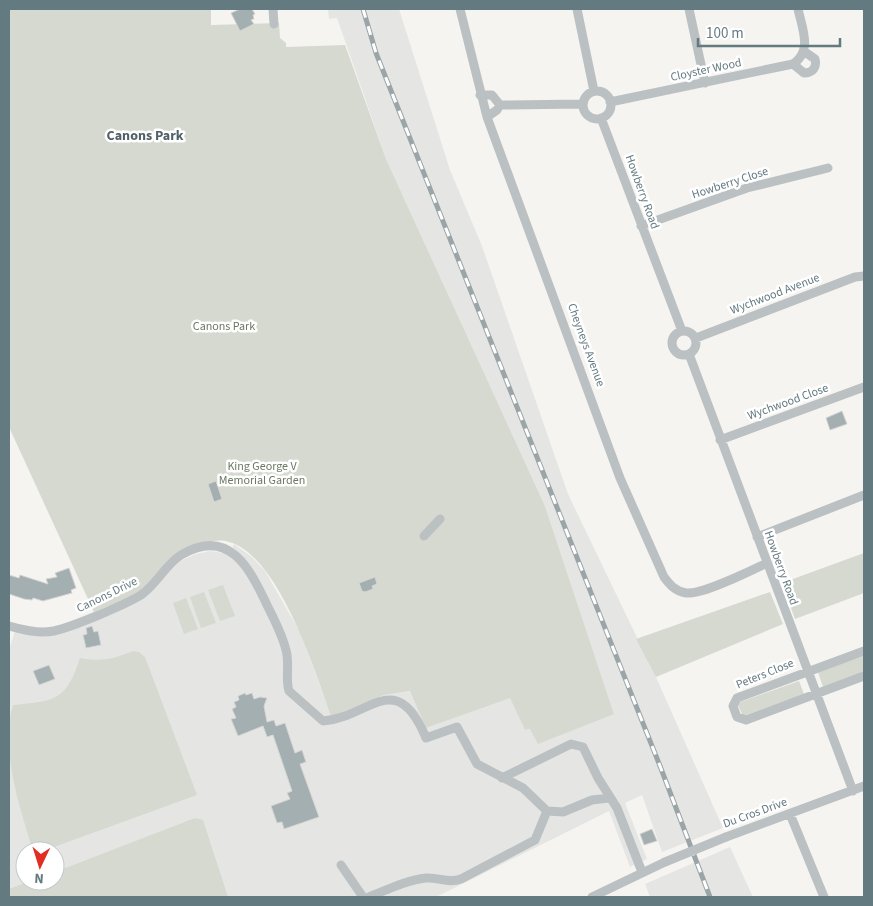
<svg xmlns="http://www.w3.org/2000/svg" width="873" height="906" viewBox="0 0 873 906" font-family="'Source Sans 3',sans-serif">
<style>
.built{fill:#e5e6e4;fill-rule:evenodd}
.green{fill:#d5d9d0}
.building{fill:#a4afb2;stroke:#d6d5d3}
.lines{fill:none;stroke-linecap:round;stroke-linejoin:round}
.minor{stroke:#bbc1c3;stroke-width:9}
.rail-casing{stroke:#9ba5a8;stroke-width:5}
.rail{stroke:#fff;stroke-width:3;stroke-dasharray:9;stroke-linecap:butt}
.minor-bridge{stroke:#bbc1c3;stroke-width:9}
.labels{text-anchor:middle;dominant-baseline:central;stroke-width:5;stroke-linejoin:round;paint-order:stroke}
.street-label{font-size:12px;fill:#647a81;stroke:#fff}
.park-label{font-size:12px;fill:#6b7963;stroke:#fff}
.neighbourhood-label{font-size:14px;font-weight:bold;fill:#526167;stroke:#fff}
</style>
<rect width="100%" height="100%" fill="#f5f4f1"/>
<path class="built" d="M328,9H399L450,170L482,246L568,494L656,677L723,828L662,852L642,795L625,803L647,859L630,867L609,811L436,897H9V650L15,631L29,634L117,610L180,561L196,554L210,551L230,554L234,544L252,557L265,571L301,634L332,718L384,695L411,691L426,728L510,697L525,730L614,714L545,506L386,159L337,18L329,19ZM25,851H55V881H25Z
M730,847L753,897H650L645,884Z"/>
<path class="green" d="M9,9H211V25L279,23L280,38L286,43V47L345,45L386,159L545,506L614,714L538,744L530,729L525,730L510,698L426,728L410,691L384,695L332,719C316,674 279,555 229,542C220,539 211,541 203,544C189,548 153,582 139,592C126,601 108,606 94,612L9,427Z
M864,553V593L795,619L782,583Z
M223,585L235,616L220,621L208,590Z
M204,592L216,623L201,628L190,597Z
M770,592L783,624L656,677L636,639Z
M186,598L198,629L184,634L173,603Z
M133,651L139,652L145,657L197,795L43,851H33C20,808 0,750 13,705C55,701 66,701 80,658C100,662 114,659 133,651Z
M864,656V672L823,687L818,672Z
M799,681L804,694L743,716L737,703Z
M195,818L203,820L228,897H9V889L30,881H55V872Z"/>
<path class="building" d="M240,9H252L255,14L253,15L254,19L251,20L254,24L240,31L231,13Z
M842,411L847,424L830,430L826,418Z
M216,481L222,499L214,502L208,484Z
M69,568L76,588L71,590L72,593L43,601L33,598L32,600L24,599L9,594V575L19,578L20,575L48,584L46,579L57,577L55,573Z
M375,577L377,584L372,586L373,589L365,592L362,591L359,583Z
M92,626L94,632L98,631L101,645L86,648L83,635L87,634L86,628Z
M49,665L55,679L39,685L33,671Z
M245,693L246,695L252,693L254,699L260,697L267,698L264,706L267,722L274,720L276,726L285,723L295,753L302,750L306,762L300,764L319,817L284,829L282,822L277,823L271,806L290,799L287,793L292,791L273,735L267,737L263,726L238,736L231,719L236,718L232,709L236,707L234,702L239,700L238,696Z
M652,829L657,841L644,845L640,834Z"/>
<g class="lines">
<path class="minor" d="M273,9L274,24
M460,9L487,117L620,478L664,577C670,585 675,591 686,593C702,595 750,571 767,563
M577,9L594,91
M689,9L705,83
M793,64L804,73C813,73 817,67 815,59L805,52
M583 105a14 14 0 1 1 28 0a14 14 0 1 1-28 0Z
M480,95H492L500,105L497,110L487,117
M610,102L793,64C813,51 802,28 798,9
M500,105L583,104
M601,118L682,331
M641,226L747,188L828,168
M672 343a12 12 0 1 1 24 0a12 12 0 1 1-24 0Z
M696,338L855,277L864,276
M689,354L853,791
M720,440L864,387
M424,536L440,519
M757,537L864,495
M9,626C23,630 39,634 54,631C72,627 125,605 141,595C157,584 165,565 181,555C229,526 250,569 267,605C274,619 282,634 286,650C290,664 285,678 289,691L323,721C369,718 396,666 426,738L457,727L477,764L523,788L547,811L563,812L592,800L609,798
M864,651L737,698L733,706L737,717L746,720L864,676
M502,778L571,744L583,747L598,778L617,808L642,872
M790,814L824,897
M726,837L864,786
M341,865L363,897
M369,897C387,890 406,880 426,878C439,877 448,884 461,879L535,840L547,811
M592,897L665,862"/>
<defs>
<path id="rail" d="M363,9L376,53L660,766L710,897"/>
</defs>
<use href="#rail" class="rail-casing"/>
<use href="#rail" class="rail"/>
<path class="minor-bridge" d="M665,862L726,837"/>
</g>
<g class="labels">
<g class="street-label">
<text transform="translate(706 70) rotate(-12)">Cloyster Wood</text>
<text transform="translate(730 183) rotate(-18)">Howberry Close</text>
<text transform="translate(642 192) rotate(70)">Howberry Road</text>
<text transform="translate(775 294) rotate(-21)">Wychwood Avenue</text>
<text transform="translate(586 345) rotate(70)">Cheyneys Avenue</text>
<text transform="translate(788 402) rotate(-20)">Wychwood Close</text>
<text transform="translate(781 568) rotate(70)">Howberry Road</text>
<text transform="translate(107 595) rotate(-26)">Canons Drive</text>
<text transform="translate(765 674) rotate(-22)">Peters Close</text>
<text transform="translate(755 813) rotate(-20)">Du Cros Drive</text>
</g>
<g class="park-label">
<text x="224" y="326">Canons Park</text>
<text x="262" y="466">King George V<tspan x="262" dy="14">Memorial Garden</tspan></text>
</g>
<g class="neighbourhood-label">
<text x="145" y="136">Canons Park</text>
</g>
</g>
<rect width="873" height="906" fill="none" stroke="#647a81" stroke-width="20"/>
<g transform="translate(40 866) rotate(184)"><circle r="24" fill="#ffffff" stroke="#c1cacd"/>
<path d="M0-4L9 19L0 12L-9 19Z" fill="#e02e25"/>
<text y="-8" font-size="14" font-weight="bold" text-anchor="middle" fill="#647a81">N</text>
</g>
<path d="M698 38v8h142v-8" fill="none" stroke="#647a81" stroke-width="2.5"/>
<text x="706" y="38" font-size="15" fill="#647a81" stroke="#ffffff" stroke-width="4" paint-order="stroke">100 m</text>
</svg>
